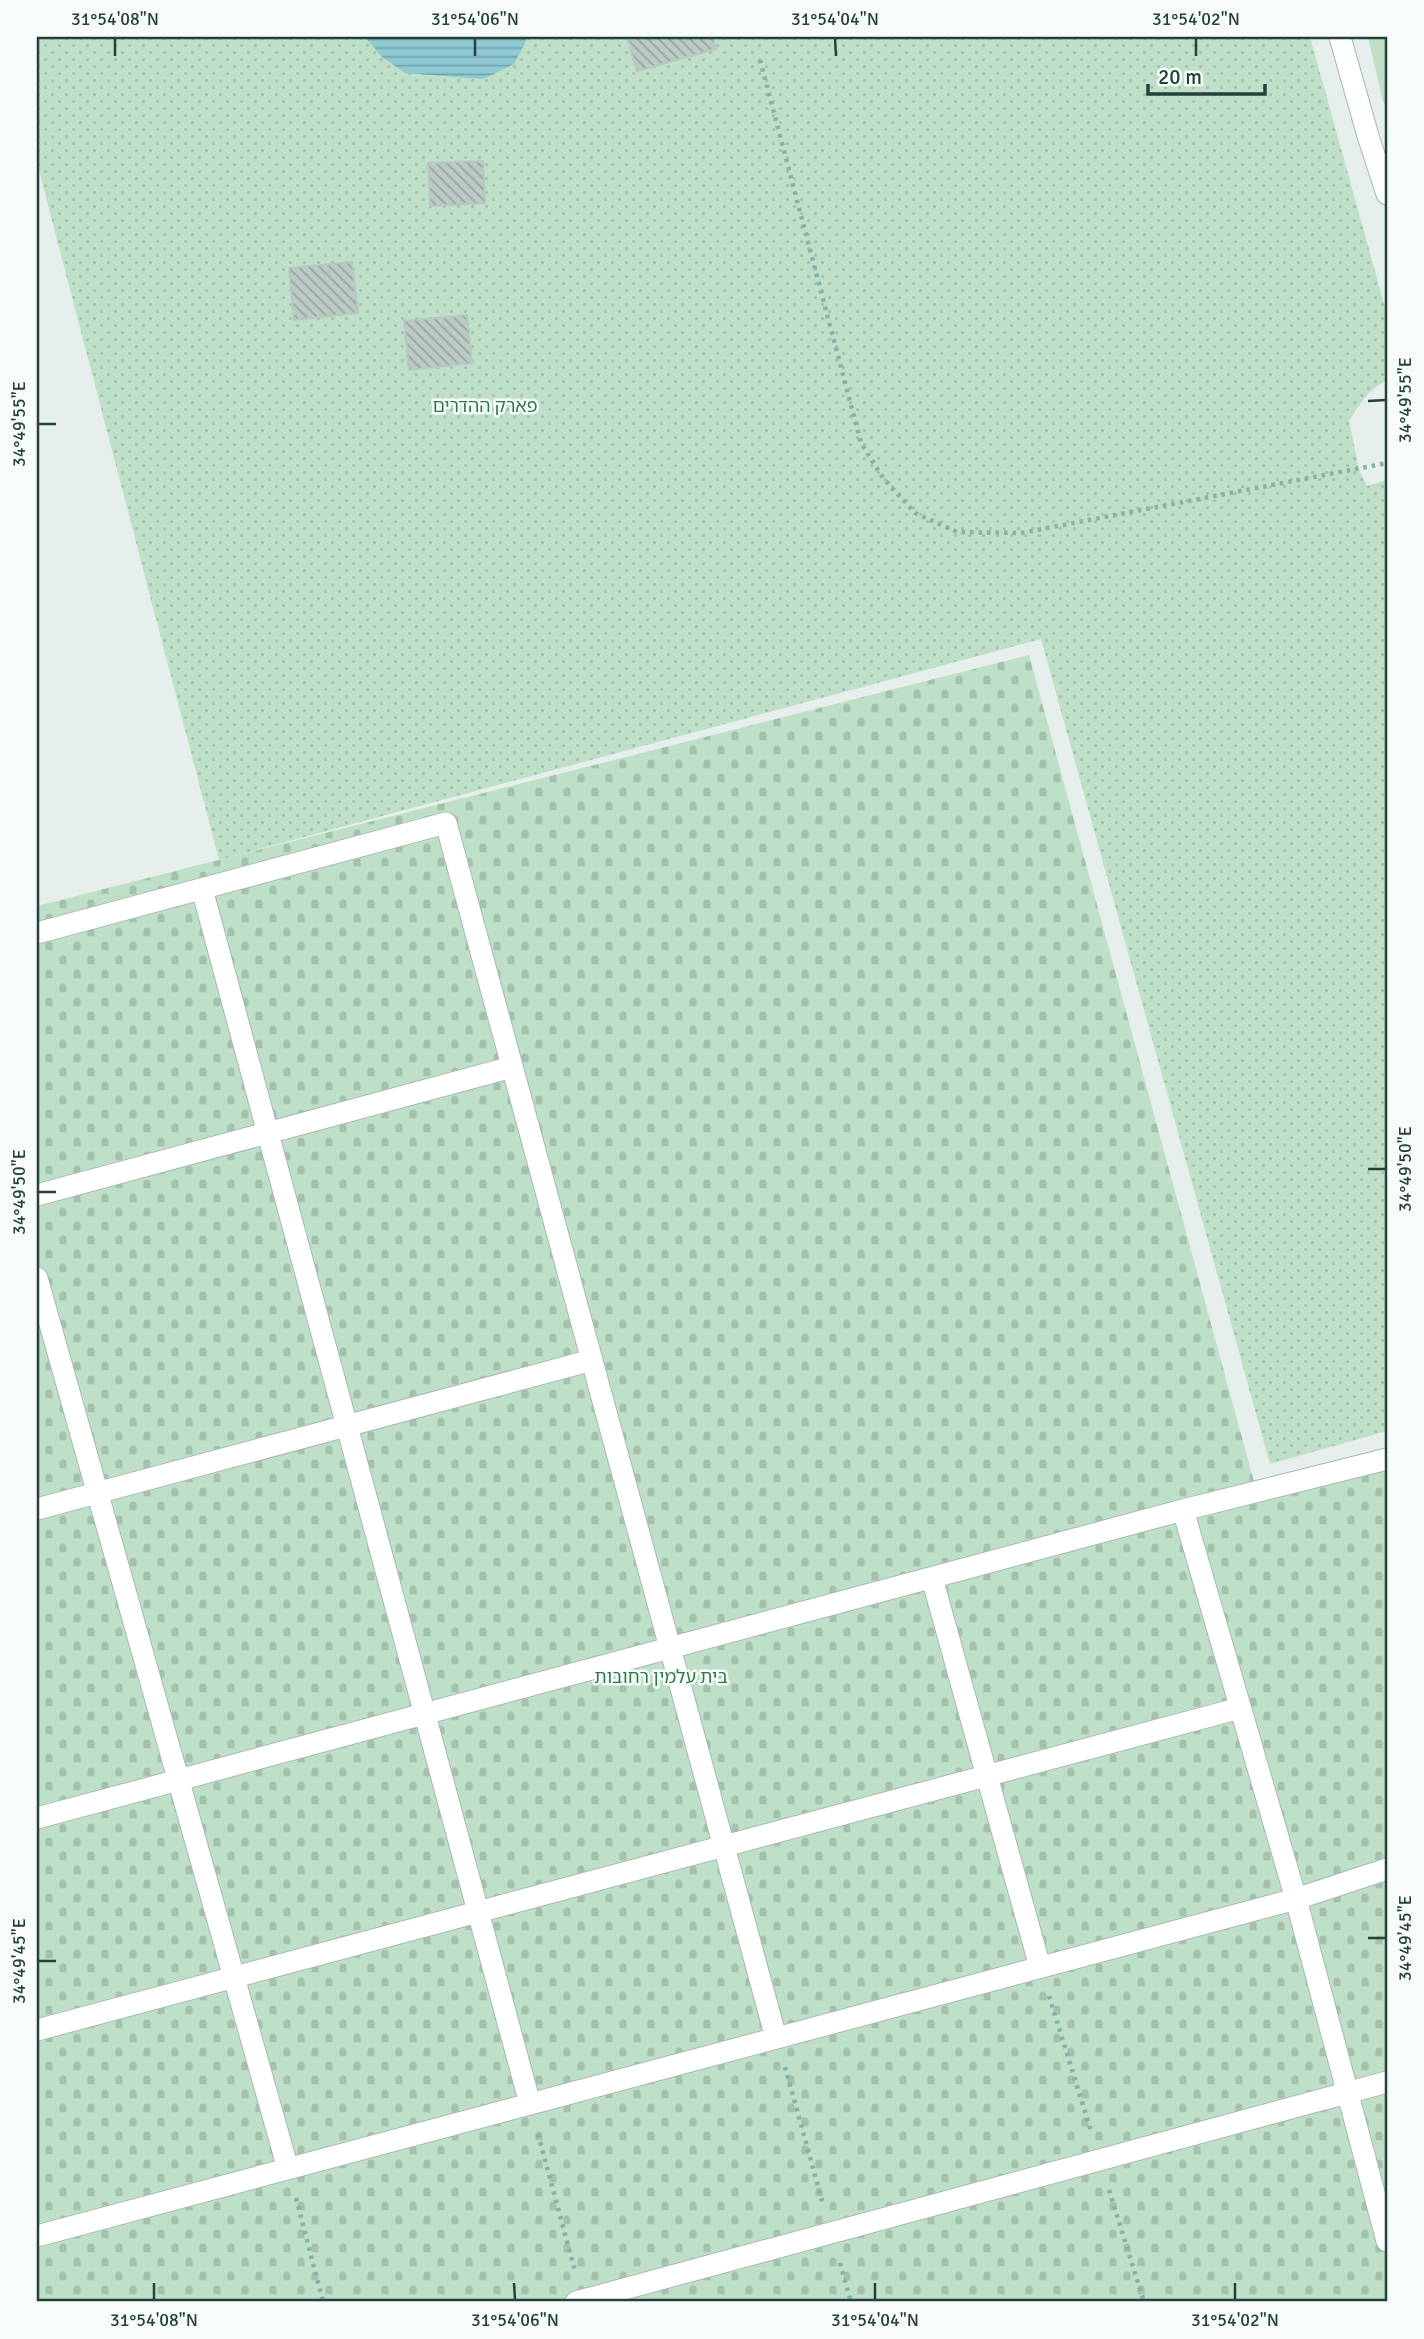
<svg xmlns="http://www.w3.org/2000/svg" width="1424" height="2339" viewBox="0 0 1424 2339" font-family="Signika,'Noto Sans Hebrew',sans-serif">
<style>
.grass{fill:#bfe0c8}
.cemetery{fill:url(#cemetery-stones)}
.park{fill:url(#park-dots)}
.water{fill:url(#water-rules)}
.building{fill:url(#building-back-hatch);stroke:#b8c9c2;stroke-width:2}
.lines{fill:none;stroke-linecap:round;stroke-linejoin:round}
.minor-casing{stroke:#a8b8b2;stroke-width:23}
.path{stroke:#86b3a5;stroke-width:4.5;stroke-dasharray:3.5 5;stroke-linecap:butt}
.minor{stroke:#fff;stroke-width:21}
.ticks{fill:none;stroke:#24423a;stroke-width:2.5}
.labels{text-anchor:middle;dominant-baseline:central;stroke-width:5;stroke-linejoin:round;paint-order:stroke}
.park-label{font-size:18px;fill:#2d7a4b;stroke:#f7fbf9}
.neatline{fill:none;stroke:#24423a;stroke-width:2.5}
.ticks-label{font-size:18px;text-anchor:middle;fill:#24423a}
</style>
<defs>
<pattern id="cemetery-stones" width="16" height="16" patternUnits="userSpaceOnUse" patternTransform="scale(1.75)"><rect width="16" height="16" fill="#bfe0c8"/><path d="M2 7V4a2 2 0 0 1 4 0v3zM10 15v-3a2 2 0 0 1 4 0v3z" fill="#a4c1ad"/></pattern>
<pattern id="park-dots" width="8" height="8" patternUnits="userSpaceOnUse" patternTransform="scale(1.75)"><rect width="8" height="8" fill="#bfe0c8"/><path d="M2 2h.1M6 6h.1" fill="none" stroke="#a4c1ad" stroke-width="1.8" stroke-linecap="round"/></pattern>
<pattern id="water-rules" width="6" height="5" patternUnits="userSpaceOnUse" patternTransform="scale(1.75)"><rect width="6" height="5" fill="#8ec9d4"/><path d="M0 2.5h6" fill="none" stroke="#74a5ad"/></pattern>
<pattern id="building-back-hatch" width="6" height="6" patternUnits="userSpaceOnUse" patternTransform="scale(1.75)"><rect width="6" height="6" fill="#bbcac4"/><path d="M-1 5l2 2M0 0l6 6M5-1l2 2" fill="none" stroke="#98a6a0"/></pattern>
</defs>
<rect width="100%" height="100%" fill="#e6efeb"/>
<path class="grass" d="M1368,37H1387V106L1383,102Z"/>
<path class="cemetery" d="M1029,655L1256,1489L1387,1453V2302H37V906Z"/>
<path class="park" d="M37,37H1310L1387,314V381C1369,387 1359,406 1349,421L1359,469L1367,486L1387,480V1431L1270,1464L1041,639L219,860L37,163Z"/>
<path class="water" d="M365,37H528L514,64L483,79L405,73L382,57Z"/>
<path class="building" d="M627,37H713L716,49L637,71Z
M483,161L485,203L430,206L428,163Z
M352,262L358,313L294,320L289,268Z
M467,315L472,363L409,370L404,321Z"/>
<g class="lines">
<defs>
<path id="minor" d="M1340,37L1368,136L1387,194
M202,889L530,2104
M37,933L446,823L776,2038
M37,1195L512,1067
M37,1278L288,2169
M37,1509L592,1360
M1183,1510L1296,1899L1387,2241
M932,1578L1040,1967
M37,1818L1183,1510L1387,1459
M37,2030L1240,1708
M37,2236L1296,1899L1387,1869
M576,2302L1387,2082"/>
</defs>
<use href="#minor" class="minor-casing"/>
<path class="path" d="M760,60L861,443L883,478L915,513L957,532L1021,533L1387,463
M1049,1996L1091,2131
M785,2067L823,2204
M538,2134L575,2271
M1109,2190L1144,2302
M296,2198L323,2302
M840,2263L851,2302"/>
<use href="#minor" class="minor"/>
</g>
<path class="ticks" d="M115,38V56M475,38V56M835,38L836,56M1196,38V56M1368,401L1386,400M38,424H56M1368,1169H1386M38,1192H56M1368,1938H1386M38,1961H56M154,2283V2300M514,2283L515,2300M875,2283V2300M1235,2283V2300"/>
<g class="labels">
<g class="park-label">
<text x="485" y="406">פארק ההדרים</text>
<text x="661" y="1677">בית עלמין רחובות</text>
</g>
</g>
<rect width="1424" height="2339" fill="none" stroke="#f7fbf9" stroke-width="77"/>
<path d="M1148 84v10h117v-10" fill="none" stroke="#24423a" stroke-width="3.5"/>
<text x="1158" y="84" font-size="21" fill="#24423a" stroke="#f7fbf9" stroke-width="5" paint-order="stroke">20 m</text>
<rect x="38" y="38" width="1348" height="2262" class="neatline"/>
<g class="ticks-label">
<text x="115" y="25">31°54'08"N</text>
<text x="475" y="25">31°54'06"N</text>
<text x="835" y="25">31°54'04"N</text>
<text x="1196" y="25">31°54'02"N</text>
<text transform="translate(1405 400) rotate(-90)" y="6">34°49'55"E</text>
<text transform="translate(19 424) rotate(-90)" y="6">34°49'55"E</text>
<text transform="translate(1405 1169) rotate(-90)" y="6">34°49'50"E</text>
<text transform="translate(19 1192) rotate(-90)" y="6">34°49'50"E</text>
<text transform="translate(1405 1938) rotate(-90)" y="6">34°49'45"E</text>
<text transform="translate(19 1961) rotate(-90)" y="6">34°49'45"E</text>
<text x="154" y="2326">31°54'08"N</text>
<text x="515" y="2326">31°54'06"N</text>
<text x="875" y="2326">31°54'04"N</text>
<text x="1235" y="2326">31°54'02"N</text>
</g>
</svg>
